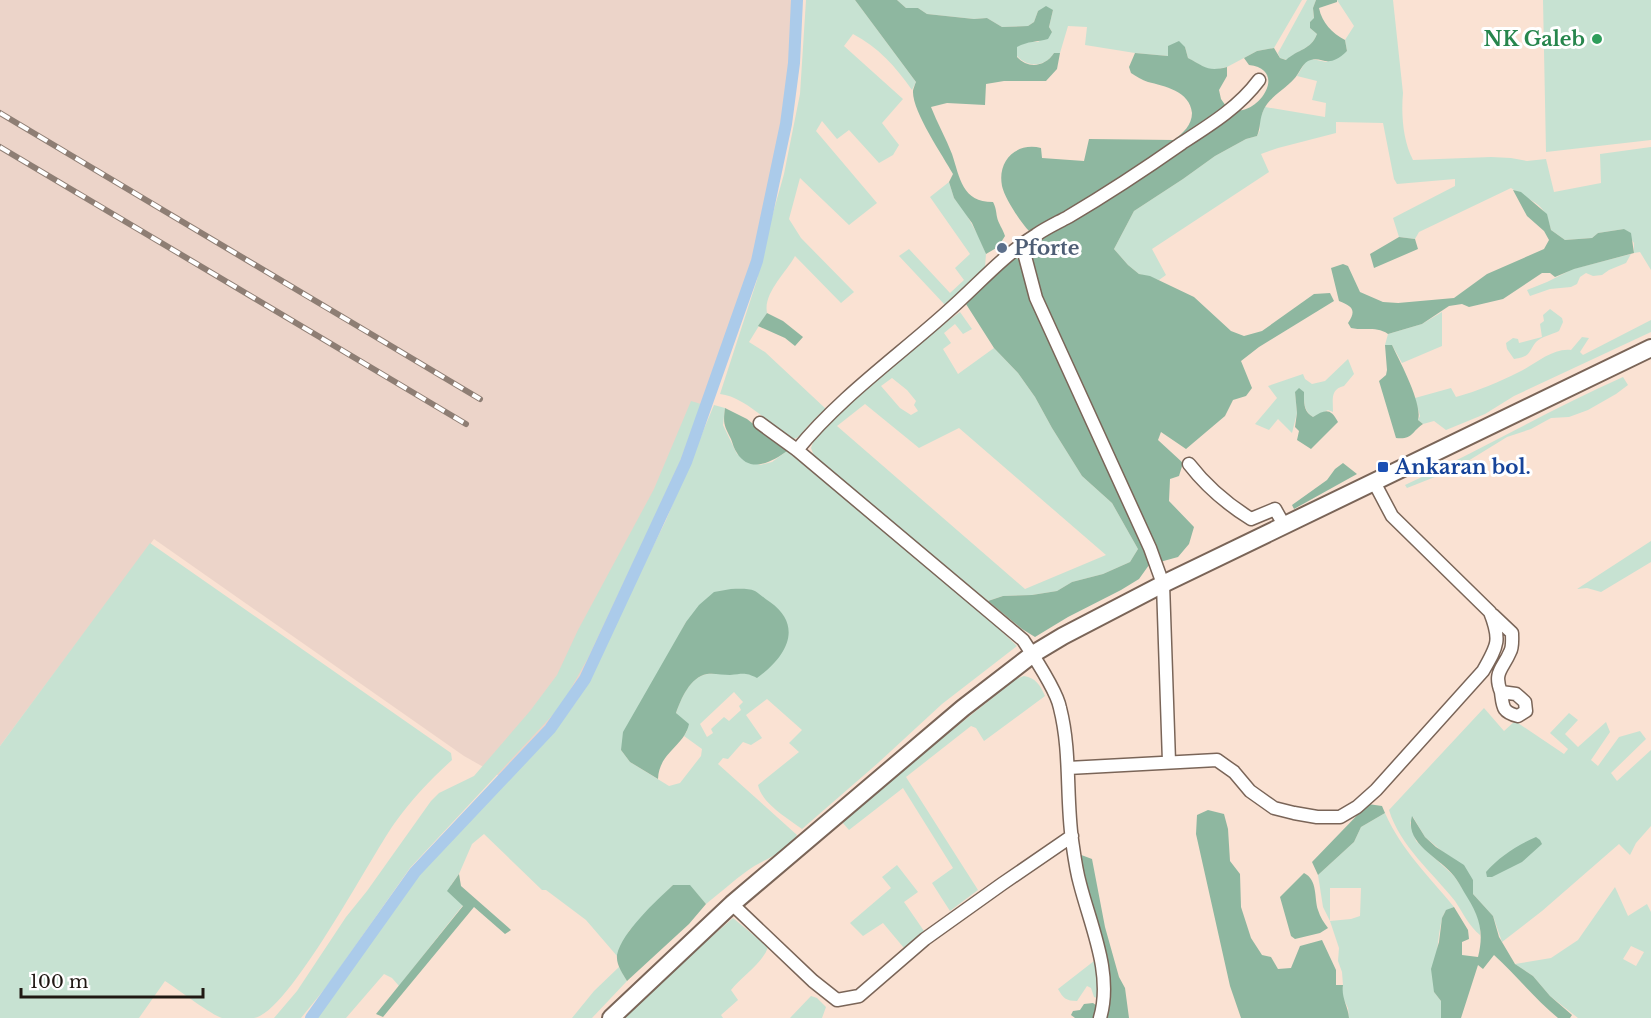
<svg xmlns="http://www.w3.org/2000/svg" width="1651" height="1018" viewBox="0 0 1651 1018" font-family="'Libre Baskerville',serif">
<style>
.industrial{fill:#ecd4c9}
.green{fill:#c7e2d2;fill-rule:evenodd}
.forest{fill:#8eb7a0}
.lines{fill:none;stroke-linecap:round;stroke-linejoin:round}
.canal{stroke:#abcbea;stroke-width:12}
.minor-casing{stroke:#7a6558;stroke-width:15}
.major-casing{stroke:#7a6558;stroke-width:20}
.minor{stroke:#fff;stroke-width:12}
.major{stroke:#fff;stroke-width:16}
.rail-casing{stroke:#8e7e74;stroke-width:6}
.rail{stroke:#fff;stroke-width:4;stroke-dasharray:11;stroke-linecap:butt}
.leisure-dot{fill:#2e9e5b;stroke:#fff;stroke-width:2}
.service-dot{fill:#5c6f8a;stroke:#fff;stroke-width:2}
.transit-dot{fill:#1a4fb4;stroke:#fff;stroke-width:2}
.labels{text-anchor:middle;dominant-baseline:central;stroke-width:6;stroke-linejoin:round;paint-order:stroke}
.leisure-label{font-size:20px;font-weight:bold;fill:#27864d;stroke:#fff;text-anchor:end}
.service-label{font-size:20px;font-weight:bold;fill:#4e5e75;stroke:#fff;text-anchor:start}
.transit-label{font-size:20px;font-weight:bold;fill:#164399;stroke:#fff;text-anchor:start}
</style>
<rect width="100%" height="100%" fill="#fae2d3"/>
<path class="industrial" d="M0,0H797L794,63L786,124L757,261L686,462L585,679L550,729L503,778L464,756L154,539L0,746Z"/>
<path class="green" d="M806,0H855L916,82L912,90C896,67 878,47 853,34L844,46L903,99L882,123L899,145L893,155L879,163L849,130L837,139L822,121L816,131L877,203L849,225L800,178L789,219L801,238L854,292L841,303L795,256C786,273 763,293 767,313L749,342L765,352L826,409C820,415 813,420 808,426C801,433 800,440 789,439C771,424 743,396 720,394L757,280L764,245L784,174L800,94Z
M897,0H1302L1274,48L1257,51L1227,67L1214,70L1207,69L1188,58L1185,47L1168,56L1135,53L1085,45L1087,27L1068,26L1060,53H1054C1045,67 1028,68 1017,56V46L1028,41L1038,42L1052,32L1049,27L1053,10L1038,11L1034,22L1028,26L1002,27L987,18L974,19L927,14L918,8H906Z
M1307,0H1316L1313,8L1314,19L1310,22V28L1317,34C1311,50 1298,49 1287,60L1280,58L1278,53Z
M1337,0H1393L1403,93C1401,115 1403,141 1413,160L1491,157L1511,158L1527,161L1546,159L1554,192L1601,183L1600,154L1651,147V270L1640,252L1634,253V243L1624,229L1598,233L1592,238L1565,240L1551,230C1544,200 1533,204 1511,188L1419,232L1415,239L1399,237L1393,218L1455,186V179L1397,184L1394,179L1383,123L1336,122V133L1278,148L1261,154L1269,172L1152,249L1166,275L1159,280L1139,274L1128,265L1114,249L1134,211L1183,179L1215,156L1246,139L1257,136L1260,130L1259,120L1265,107L1325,117L1326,103L1312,100L1317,81L1297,76L1306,61L1312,59L1326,62L1347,51L1345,40L1354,26Z
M1543,0H1651V140L1546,152Z
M949,182L954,198L965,212L979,237L986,254L985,267L945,305L899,256L909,249L950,293L964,280L955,268L970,254L930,197Z
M1631,254L1626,263L1609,270L1602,275L1593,276L1586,273L1580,277L1577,284L1571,287L1550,289L1530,296L1527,290L1547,282L1573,269Z
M1550,309L1562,318L1563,322L1559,331C1553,334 1541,337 1536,342C1528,352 1531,357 1514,359L1507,349L1506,343L1513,338L1518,339L1519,343L1542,337L1540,324L1544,321L1543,315Z
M960,312L972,329L963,334L955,324L944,333L951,343L943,349L958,374L994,348L1018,373L1035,397L1052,428L1082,476L1112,503L1138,549L1130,562L1103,574L1072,582L1057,591L1032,595L1003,596L988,601L814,456L811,448L816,434L916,344ZM892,378L907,390L916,401L914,405L918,411L911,415L900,408L881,386ZM865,404L919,448L959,428L1106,555L1025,589L837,426Z
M1442,312V346L1402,363L1392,345H1385L1388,334L1422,324Z
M1651,320V332L1514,396L1485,414L1446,430L1434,421L1423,424L1418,420L1420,416L1415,398L1451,388L1456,397C1478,391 1499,382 1519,372C1536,364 1552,348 1571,350L1582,337L1589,338L1580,352L1583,355Z
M1348,359L1354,374L1344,386C1330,389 1333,400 1333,412L1328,410L1313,417C1303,410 1304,402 1304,392H1295L1297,413L1292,433L1278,419L1269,430L1255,424L1277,398L1268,386L1303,374L1305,379L1312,384L1325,381Z
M1623,377L1628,385L1616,394L1588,410L1569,417L1551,418L1531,429L1507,437L1455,469L1407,488L1405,485C1479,451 1549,410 1623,377Z
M691,401L701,404L680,461L651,524L588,658L561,706L410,868L327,986L301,1018H274L297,991L346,917L367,891L431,801L439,793L474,776L530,711L557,675L578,630L654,489Z
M714,405L725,408L723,425L737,454L760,465L772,462L787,451L981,612L1017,646L942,704L878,763L802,829C788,818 762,804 758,785L799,752L789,743L802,730L767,699L746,715L762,738L751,745L743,742L728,759L723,758L718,764L797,835C787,853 763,859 747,871C733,881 720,893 706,904L690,886L673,885L629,931L617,956L586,920L546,890H542L484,834L472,844L459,874L451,885L463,905L399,986L392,978L384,974L346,1018H316L419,871L522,766L554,732L578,699L666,520ZM686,622L746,672C733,675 720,673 708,674C690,676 681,699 676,713L687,731L684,736L702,749L701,756L680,783L669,786L630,762L621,750ZM734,692L743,702L739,706L741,710L729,721L724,717L711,729L713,733L707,737L700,724Z
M1651,541V562L1601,592L1587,588L1577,589Z
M150,543L451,753L452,760C430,780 411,800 394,824C370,858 288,1014 254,1018C245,1018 231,1018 222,1018C213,1016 176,988 165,981L139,1018H0V746Z
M1024,676C1036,678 1040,685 1045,696L984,741L976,728L971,726L906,777L978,890L950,911L932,883L953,868L903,788L849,830L842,822L891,779L1016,679Z
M1484,708L1504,731L1515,721L1564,754L1568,749L1550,733L1569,713L1578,720L1565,734L1578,747L1606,722L1610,732L1591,760L1598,766L1619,737L1640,731L1646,739L1611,773L1617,781L1651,750V826L1636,843L1630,855L1619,844L1542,911L1502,942L1493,916L1473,894V880L1454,859L1443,852L1425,837L1413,817L1410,823L1416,841L1454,876L1473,904L1480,924V935C1469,926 1463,913 1455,901C1432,872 1400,846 1389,810Z
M1385,813C1402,851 1428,875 1454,907C1451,908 1447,910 1445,912C1438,921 1435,977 1434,992L1441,1001V1018H1349L1348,1008L1341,994L1343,985L1342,972L1338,961L1339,948L1330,921L1323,907L1318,875L1354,842L1361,827ZM1330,888H1361L1360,916L1351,919L1330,921Z
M897,865L918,892L904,902L924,931L904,948L883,923L863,936L850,923L891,888L882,877Z
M1615,887L1628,916L1647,904L1651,912V1018H1578L1550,996L1533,976L1515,964L1551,958L1578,940ZM1631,946L1644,952L1636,966L1623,959Z
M733,918L768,947C763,963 742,976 731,990L738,1000L721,1015L723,1018H621L649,991Z
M1094,961L1100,971V999L1094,997L1091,988L1087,986L1077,1001C1066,1001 1063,998 1058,989Z
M619,967L627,981L592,1018H572L594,991Z
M811,996L817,998L826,1007L822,1018H790Z"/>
<path class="forest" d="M855,0H897L906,8H918L927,14L974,19L987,18L1002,27L1028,26L1034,22L1038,11L1046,6L1053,10L1049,27L1052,32L1048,39C1037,42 1028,41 1017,47V57C1028,69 1045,67 1054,53H1060L1057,69L1046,81H1004L986,84L985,105L947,103L931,107C937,123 946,138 952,154C960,178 962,202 993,202C996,208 996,211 997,217C998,223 1003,229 1005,236L998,247L986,254L972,223L954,198L949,182L953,174C943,156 912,111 913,91C913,90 915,84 916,82Z
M1316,0H1337V2L1319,8C1322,23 1332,33 1345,40L1347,51C1327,71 1322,54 1308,61C1302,64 1299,74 1294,79C1284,90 1271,96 1264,109C1259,119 1261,127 1257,136L1246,139L1215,156L1183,179L1134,211L1114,249L1128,265L1139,274L1150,276L1194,297L1231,331L1244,336L1262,331L1314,294L1330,293L1334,301L1259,347L1241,361L1252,388L1246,396L1233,400L1225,416L1186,449L1161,432L1158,440L1183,463L1179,476L1170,479L1169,501L1194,527L1189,544L1178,557L1149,565L1139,579L1121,590L1068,617L1035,637L1022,629L988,601L1003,596L1032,595L1057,591L1072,582L1103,574L1130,562L1138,549L1112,503L1082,476L1052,428L1035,397L1018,373L994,348L966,304L967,298L1007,262L1016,258L1022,260L1031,258L1033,244L1068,213L1029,231C1020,221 1005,199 1002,186C997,160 1017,142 1041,148L1042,158L1084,161L1089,139L1174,140C1183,133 1192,125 1192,113C1190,91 1164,86 1148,82C1142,80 1136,76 1131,73L1129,67L1135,53L1168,56V46L1179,41L1185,47L1188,58C1205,67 1208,72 1227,67V76L1219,90L1221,99L1228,109C1232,109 1238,111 1243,110C1265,105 1284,69 1249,65L1244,58L1257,51L1274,48L1280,58L1286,60C1298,49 1311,50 1317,34L1310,28V22L1314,18L1313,8Z
M1513,190L1521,192L1547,214L1551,230L1565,240L1592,238L1598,233L1624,229L1631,233L1634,253L1574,269L1555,277L1550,273H1542L1503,299L1469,307L1462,304L1449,306L1422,324L1388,334C1376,326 1364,331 1351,328L1348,323C1357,310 1352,306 1339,301L1331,268L1343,264L1348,266L1360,292L1383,302L1398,303L1454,298L1487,274L1544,249L1549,240L1544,231L1527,216Z
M1399,237L1415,239L1418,249L1374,268L1370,254Z
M767,313L783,321L803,337L795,346L785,338L758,326Z
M1385,345H1392C1399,360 1423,404 1418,420L1423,424C1412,431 1413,440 1396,438L1379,381L1386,375L1387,370Z
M1299,388L1304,392C1304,402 1303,411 1313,417C1325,409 1331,408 1338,422L1311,449L1297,440L1299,431L1295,427L1297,413L1295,392Z
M725,408L747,419L787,451C772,462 750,474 737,453C734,449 733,444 731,439C724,425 723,424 725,408Z
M1343,463L1357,474L1294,509L1292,505L1327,480L1335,469Z
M731,589C738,589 748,588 755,591C760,594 765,599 770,602C805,627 785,658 757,678C745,672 743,674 730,675C723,675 714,673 707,674C690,677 681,699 676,713L689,724C684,747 659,752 658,779L630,762L621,750L623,732L686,622L699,605L714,592Z
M1368,804L1382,806L1385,813L1361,827L1354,842L1318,875L1312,862Z
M1208,810L1224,814L1228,829L1230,861L1240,874L1241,907L1251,938L1262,955L1271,957L1278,969L1291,968L1300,946L1322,940L1336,970V985H1343C1341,998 1348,1006 1349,1018H1241L1230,986L1196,834L1197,815Z
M1412,816L1425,837L1436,847L1464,865L1473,880V894L1493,916L1499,937L1515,964L1533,976L1550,996L1572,1015L1570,1018H1558C1535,999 1516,975 1494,955L1483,969L1478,965L1461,1018H1441V1001L1434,992L1431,969L1439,942L1442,918L1446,910L1454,907L1468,930L1469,939L1462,942V955L1478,957C1485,930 1478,914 1464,892C1461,887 1458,881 1454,876C1440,858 1404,844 1412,816Z
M1536,837L1540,840L1542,844L1522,862L1492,877H1487L1486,872C1499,857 1517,845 1536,837Z
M1076,853L1092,859L1105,927L1119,977L1125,988L1129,1018H1104L1107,996Z
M1304,873C1318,880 1314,898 1318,910C1320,917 1324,923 1328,928L1320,933L1295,939L1291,936L1280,897Z
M459,874L461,886L511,930L505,934L474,907L383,1017L376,1014L463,906L447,891Z
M673,885H690L706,904L689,924L627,981C623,974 616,965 617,955C622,932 656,901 673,885Z
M1093,1003L1100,1008L1097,1018H1075L1071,1015L1073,1011L1080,1010L1084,1004Z"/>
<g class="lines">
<path class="canal" d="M311,1018L415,872L550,729L585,679L686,462L757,261L786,124L794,63L797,0"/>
<defs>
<path id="minor" d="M1022,245L1036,298L1150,548L1163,584L1169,762
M760,423L797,450L1023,640C1033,655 1057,691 1060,708C1071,751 1066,796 1072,840C1074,854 1076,870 1080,884C1091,927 1113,974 1100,1018
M797,450C840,397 897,357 947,312C977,286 1002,256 1036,235C1046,228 1057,223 1068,217C1107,194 1145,169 1182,143C1210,125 1239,107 1259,80
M1189,464C1206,486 1227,504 1251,519L1275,509L1284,525
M1493,615L1512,633C1512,639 1513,647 1510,652C1503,669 1493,672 1501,692L1516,694L1525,702L1526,711L1518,716C1502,712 1503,707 1501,692
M1068,768L1217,760L1234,772L1250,791L1274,808L1294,813L1317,817H1340L1357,807L1376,790L1483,671C1498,645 1501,640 1490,612L1392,516L1374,482
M732,904L813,981L837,1000L859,996L925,939L1002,884L1072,836"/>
<path id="major" d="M611,1018L732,904L963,708L1033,654L1063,636L1163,584L1651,348"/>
</defs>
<use href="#minor" class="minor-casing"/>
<use href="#major" class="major-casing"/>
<use href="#minor" class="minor"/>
<use href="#major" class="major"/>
<defs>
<path id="rail" d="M0,113L480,399
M0,147L466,424"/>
</defs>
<use href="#rail" class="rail-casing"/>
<use href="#rail" class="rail"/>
</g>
<circle class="leisure-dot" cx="1597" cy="39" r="6"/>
<circle class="service-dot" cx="1002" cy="248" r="6"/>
<rect class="transit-dot" x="1377" y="461" width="12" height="12" rx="3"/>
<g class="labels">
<g class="leisure-label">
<text x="1585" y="39">NK Galeb</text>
</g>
<g class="service-label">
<text x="1014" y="248">Pforte</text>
</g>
<g class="transit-label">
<text x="1395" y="467">Ankaran bol.</text>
</g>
</g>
<path d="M21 988v9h182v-9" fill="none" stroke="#201813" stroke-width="3"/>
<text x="30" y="988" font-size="18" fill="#201813" stroke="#ffffff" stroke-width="4.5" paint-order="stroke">100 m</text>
</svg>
